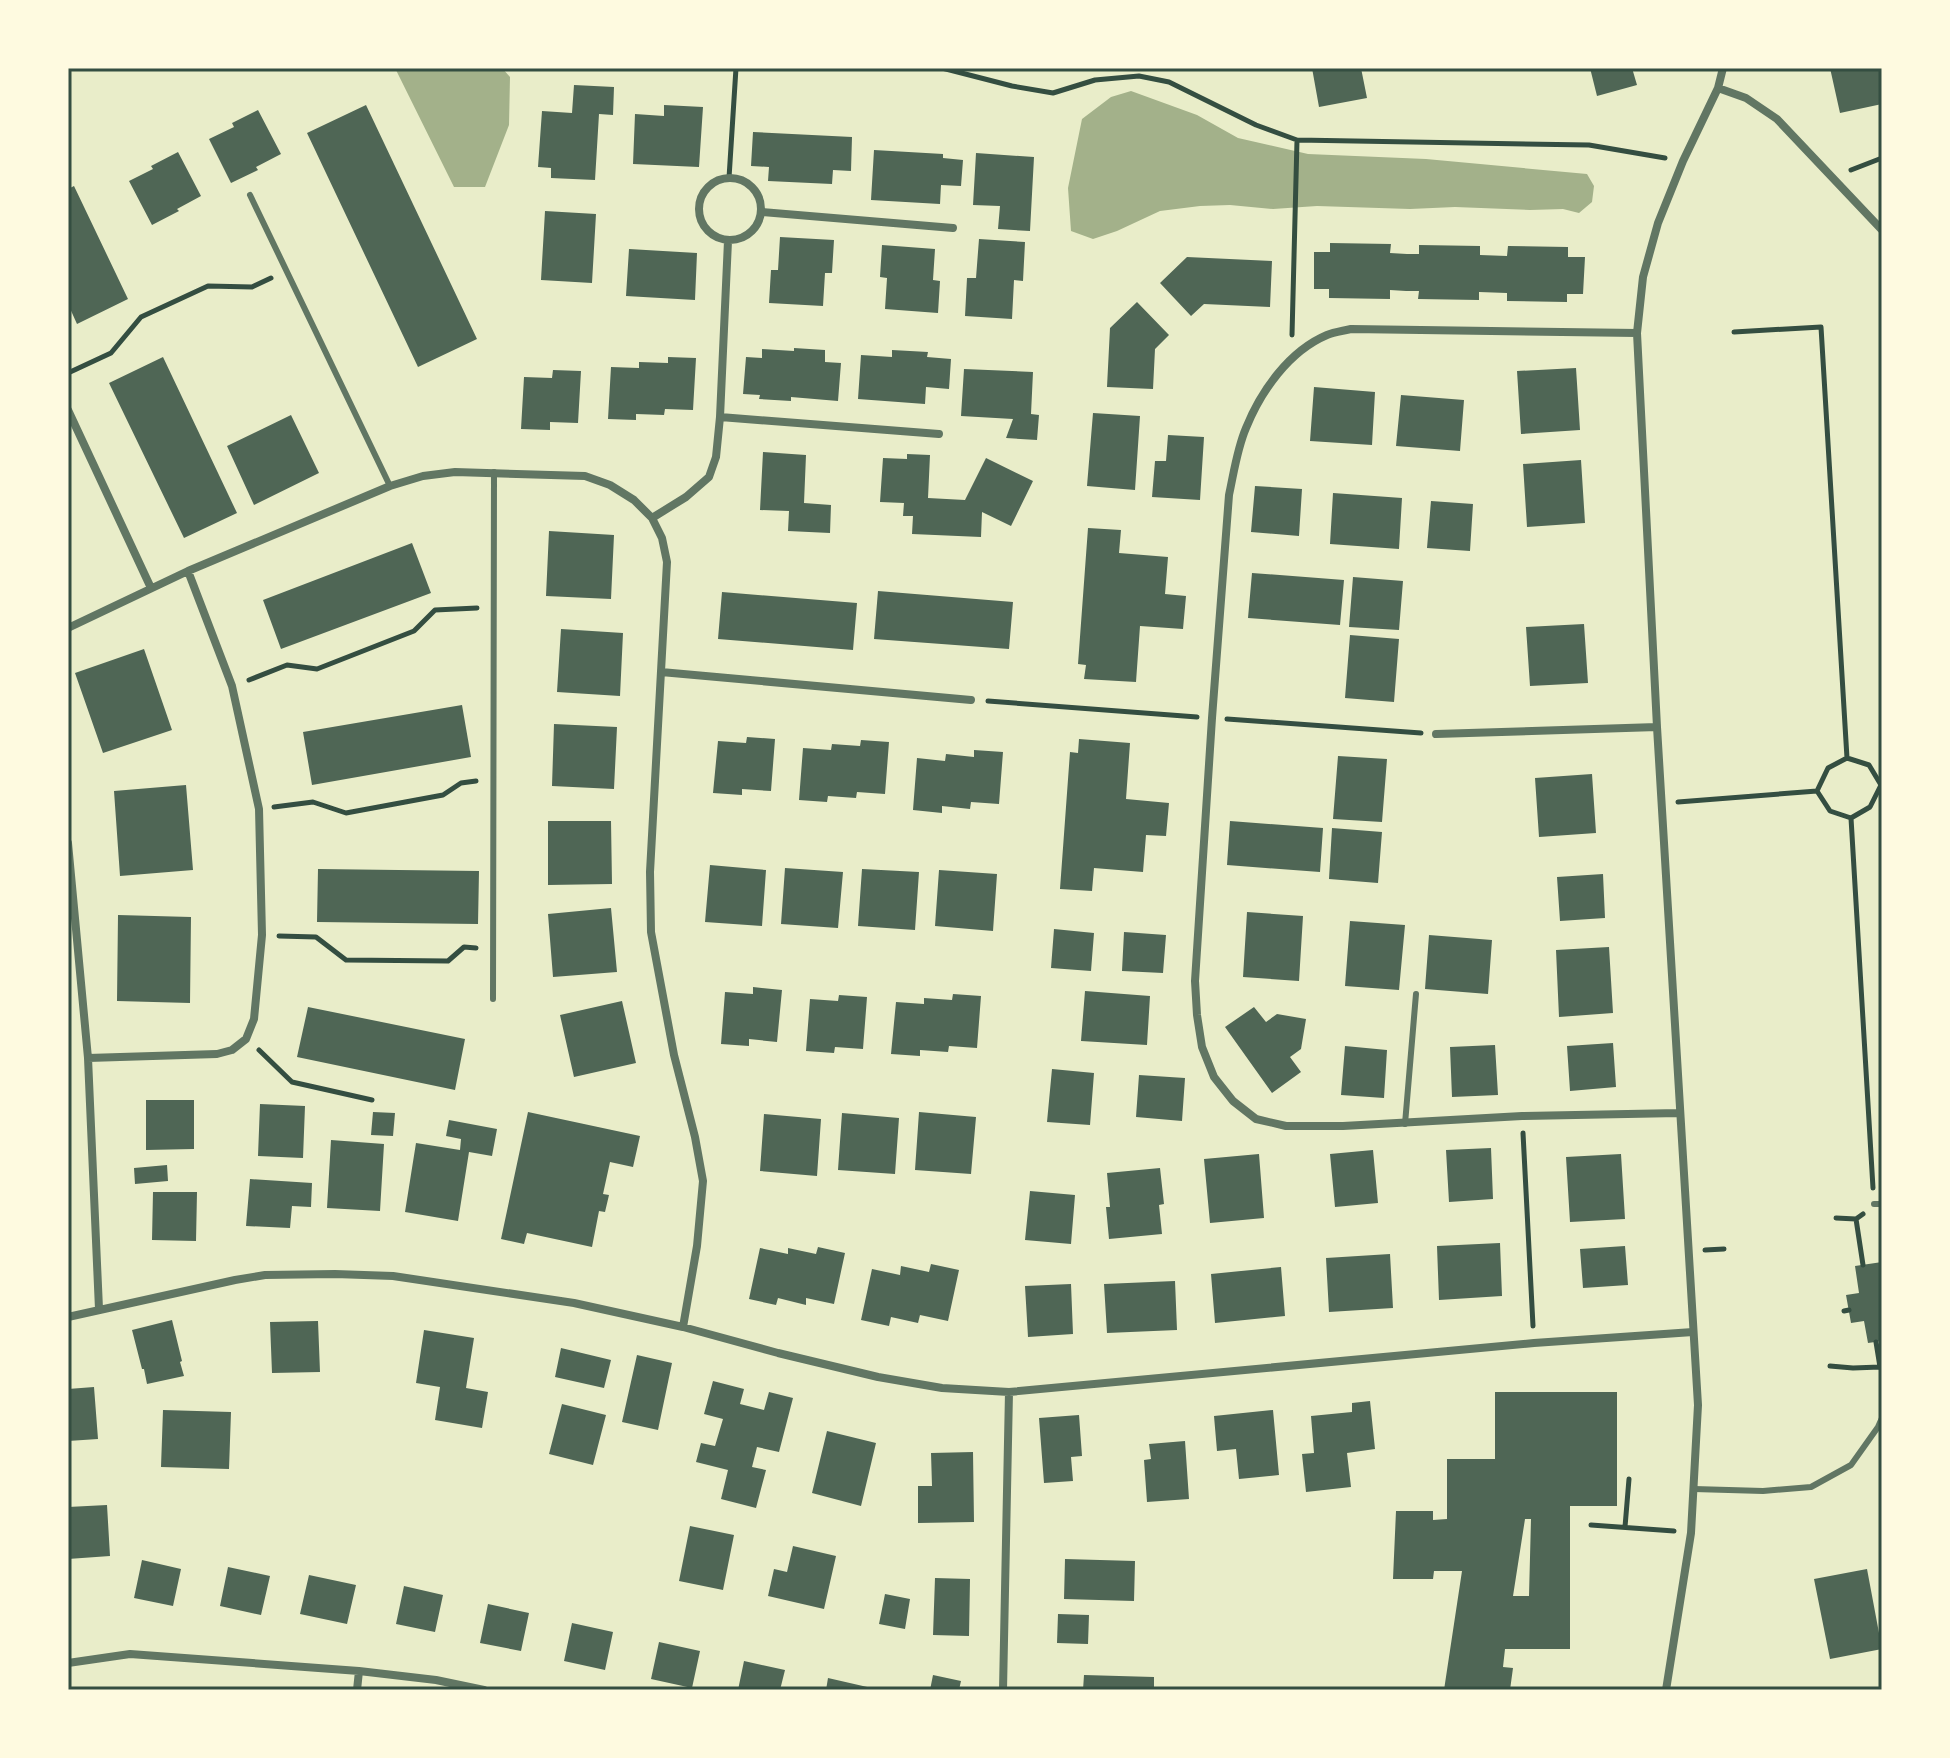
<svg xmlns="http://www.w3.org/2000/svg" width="1950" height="1758" viewBox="0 0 1950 1758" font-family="'PT Sans Narrow',sans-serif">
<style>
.water{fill:#a3b18a}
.building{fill:#4f6655;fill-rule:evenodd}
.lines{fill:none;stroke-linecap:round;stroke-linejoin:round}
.path{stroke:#344e41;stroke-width:5}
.service{stroke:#617663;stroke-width:6}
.minor{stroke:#617663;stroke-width:8}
.neatline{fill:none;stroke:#344e41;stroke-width:3}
</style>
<rect width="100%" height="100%" fill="#e9edc9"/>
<path class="water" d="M395,68H502L510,77L509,125L485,187H454Z
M1131,91L1197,115L1238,138L1308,154L1426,159L1587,174L1594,186L1592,202L1579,213L1563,209L1530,210L1455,207L1410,209L1317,206L1273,209L1230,205L1200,206L1160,211L1117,231L1093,239L1071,231L1068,188L1082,119L1111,97Z"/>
<path class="building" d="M1312,68H1361L1367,98L1319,107Z
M1590,68H1632L1637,85L1597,96Z
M1830,68H1882V104L1840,113Z
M574,85L614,87L613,115L599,114L595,180L551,178V168L538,167L542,111L572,113Z
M366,105L477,339L418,367L307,133Z
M664,105L703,107L699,167L633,164L635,114L664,116Z
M258,110L281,154L256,167L258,170L231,183L209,139L234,127L232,123Z
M753,132L852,137L851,171L833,170L832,184L768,181L769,167L751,166Z
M874,150L943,154V158L963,160L961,186L941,185L940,204L871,200Z
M178,152L201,196L177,209L179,211L152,225L129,181L153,169L151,166Z
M976,153L1034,157L1030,231L998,229L1000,206L973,205Z
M74,186L128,299L77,324L68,304V189Z
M545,211L596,214L592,283L541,280Z
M780,237L834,240L832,273H825L823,306L769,303L771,270H778Z
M979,239L1025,242L1023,281L1014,280L1012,319L965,316L967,278H976Z
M1330,243L1391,244L1390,253L1407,254H1419V245L1480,246V255L1507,256L1508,246L1568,247V257H1585L1583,294H1567V302L1507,301V293L1479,292V300L1418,299L1419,291H1406L1390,290V299L1329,298V289H1314V252H1330Z
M882,245L935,249L933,280L940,281L938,313L885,309L887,278L880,277Z
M629,249L697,253L695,300L626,296Z
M1187,257L1272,261L1270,307L1204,304L1191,316L1160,283Z
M1137,302L1169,335L1155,349L1153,389L1107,387L1110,328Z
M794,348L825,350V362L841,363L838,401L791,397V401L759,399L760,395L743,394L746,357L762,358V349L794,351Z
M892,350L928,352L927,357L951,359L949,389L926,387L925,404L858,399L861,355L892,357Z
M163,357L237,513L184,538L109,383Z
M668,357L696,358L693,410L665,409L664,415L636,414V420L608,419L611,367L639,368V362L668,363Z
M1576,368L1580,430L1521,434L1517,371Z
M964,369L1033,372L1031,414L1039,415L1037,440L1006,438L1013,419L961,416Z
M553,370L581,371L578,423L550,422V430L521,429L524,377L552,378Z
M1314,387L1375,392L1372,445L1310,441Z
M1401,395L1464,400L1460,451L1396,446Z
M1093,413L1140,416L1135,490L1087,486Z
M291,415L319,473L254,505L227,446Z
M1168,435L1204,437L1200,500L1152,497L1155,461H1166Z
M763,452L806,455L804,503L831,505L830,533L788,531L789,511L760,510Z
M907,454L930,455L928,498L965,500L986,458L1033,481L1011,526L982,512L981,537L912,534L913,516H903L904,503L880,502L883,458L907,459Z
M1581,460L1585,523L1527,527L1523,464Z
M1255,486L1302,489L1299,536L1251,532Z
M1333,493L1402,498L1399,549L1330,544Z
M1431,501L1473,504L1470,551L1427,548Z
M1088,528L1121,530L1119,553L1168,557L1165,594L1186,596L1183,629L1140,626L1136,682L1084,679L1086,665L1078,664Z
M549,531L614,535L611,599L546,596Z
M412,543L431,593L281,649L263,600Z
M1252,573L1344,580L1340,625L1248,618Z
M1353,577L1403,581L1399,630L1349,627Z
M878,591L1013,602L1009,649L874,639Z
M722,592L857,603L853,650L718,639Z
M1584,624L1588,683L1530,686L1526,627Z
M561,629L623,633L620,696L557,692Z
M1350,635L1399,639L1394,702L1345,698Z
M144,649L172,730L103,753L75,673Z
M462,705L471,757L312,785L303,732Z
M554,724L617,727L614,789L552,786Z
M747,737L775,739L771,791L742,789V795L713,793L718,741L746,743Z
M1079,739L1130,743L1126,799L1169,803L1166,836L1146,835L1143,872L1094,868L1092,891L1060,889L1070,752L1078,753Z
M861,740L889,742L885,794L857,792L856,798L828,796L827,802L799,800L803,748L831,750L832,744L860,746Z
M974,750L1003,752L999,804L971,802L970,809L942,806V813L913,810L917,758L945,761L946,754L974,757Z
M1338,756L1387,759L1382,822L1333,819Z
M1592,774L1596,833L1539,837L1535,778Z
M186,785L193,870L120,876L114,791Z
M548,821H611L612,884L548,885Z
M1230,821L1323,828L1320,872L1227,865Z
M1332,828L1382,832L1378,883L1329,879Z
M710,865L766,870L762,926L705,922Z
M785,868L843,872L838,928L781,924Z
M318,869L479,871L478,924L317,922Z
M862,869L919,872L915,930L858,926Z
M939,870L997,874L993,931L935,926Z
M1603,874L1605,918L1560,921L1557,877Z
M611,908L617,972L553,977L548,914Z
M1247,912L1303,916L1299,981L1243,977Z
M118,915L191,917L190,1003L117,1001Z
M1350,921L1405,925L1399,990L1345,986Z
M1054,929L1094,933L1091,971L1051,968Z
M1124,932L1166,935L1163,973L1122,971Z
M1429,935L1492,940L1488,994L1425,989Z
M1609,947L1613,1013L1559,1017L1556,950Z
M753,987L782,990L777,1042L749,1039V1046L721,1044L725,992L753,994Z
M1085,991L1150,996L1147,1045L1081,1041Z
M953,994L981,996L977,1048L949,1046L948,1052L920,1050V1056L891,1054L896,1002L924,1004V998L952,1000Z
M839,995L867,997L863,1049L835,1047L834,1053L806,1051L810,999L838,1001Z
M622,1001L636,1063L574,1077L560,1015Z
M308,1007L465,1039L455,1090L297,1057Z
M1254,1007L1266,1022L1277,1014L1306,1019L1301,1049L1290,1057L1301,1072L1272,1093L1225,1027Z
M1613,1043L1616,1087L1570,1091L1567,1046Z
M1495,1045L1498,1095L1452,1097L1450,1047Z
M1345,1046L1387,1050L1384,1098L1341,1095Z
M1052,1069L1094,1073L1090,1125L1047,1122Z
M1139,1075L1185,1078L1182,1121L1136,1117Z
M146,1100H194V1149L146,1150Z
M260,1104L305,1106L303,1158L258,1156Z
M373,1112L395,1113L393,1136L371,1135Z
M528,1112L640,1136L633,1167L610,1162L603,1194L609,1195L605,1212L599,1211L592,1247L527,1233L524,1244L501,1239Z
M919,1112L976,1117L971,1174L915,1170Z
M842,1113L899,1118L895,1174L838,1170Z
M764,1114L821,1119L817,1176L760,1171Z
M449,1120L497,1129L492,1156L469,1152L458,1221L405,1212L416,1143L460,1150L461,1139L446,1136Z
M331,1140L384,1144L380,1211L327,1208Z
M1491,1148L1493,1199L1449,1202L1446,1150Z
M1373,1150L1378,1203L1335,1207L1330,1154Z
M1259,1154L1264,1218L1210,1223L1204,1159Z
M1621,1154L1625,1219L1570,1222L1566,1157Z
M167,1165L168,1181L135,1184L134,1168Z
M1160,1168L1164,1204L1159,1205L1162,1234L1109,1239L1106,1207H1110L1107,1173Z
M250,1179L312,1183L311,1207L292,1206L290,1228L246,1226Z
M1030,1191L1075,1195L1071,1244L1025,1240Z
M153,1192H197L196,1241L152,1240Z
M1500,1243L1502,1296L1439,1300L1437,1246Z
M1625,1246L1628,1285L1583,1288L1580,1249Z
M818,1247L845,1253L834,1304L806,1298V1305L778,1298L776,1305L749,1299L760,1248L788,1254V1248L816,1254Z
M1390,1254L1393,1308L1329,1312L1326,1258Z
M1882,1262V1341L1868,1343L1864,1321L1851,1323L1846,1295L1859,1293L1855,1266Z
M931,1264L959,1270L948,1321L920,1315L918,1323L891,1317L889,1326L861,1320L872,1269L900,1275L901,1266L929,1272Z
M1281,1267L1285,1316L1215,1323L1211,1274Z
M1175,1281L1177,1330L1107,1333L1104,1284Z
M1071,1284L1073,1334L1028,1337L1025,1286Z
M172,1320L182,1361L180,1362L184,1376L147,1384L144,1369H142L132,1330Z
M318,1321L320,1372L272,1373L270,1322Z
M424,1330L474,1338L466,1388L488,1392L482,1428L435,1420L440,1387L416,1383Z
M561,1348L611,1360L604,1388L555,1377Z
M637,1355L672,1363L658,1430L622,1422Z
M713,1381L744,1389L740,1404L764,1410L769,1392L793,1398L779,1452L757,1447L752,1467L766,1470L756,1508L721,1499L728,1470L696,1462L701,1443L715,1446L723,1419L704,1414Z
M94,1387L98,1439L68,1441V1389Z
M1495,1392H1617V1506H1570V1649H1505L1503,1667L1513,1668L1510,1690H1444L1462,1571H1434L1433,1579H1393L1396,1511H1433V1520L1447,1519V1459H1495ZM1525,1519H1531L1529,1596H1513Z
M1370,1401L1375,1449L1347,1453L1351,1487L1306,1492L1302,1454L1314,1453L1311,1416L1352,1412V1403Z
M562,1404L606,1415L593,1465L549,1454Z
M163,1410L231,1412L229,1469L161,1467Z
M1273,1410L1279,1475L1239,1479L1236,1449L1217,1451L1214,1416Z
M1079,1415L1082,1456L1071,1457L1073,1481L1044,1483L1039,1418Z
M827,1431L876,1443L861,1506L812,1493Z
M1185,1441L1189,1499L1147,1502L1144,1460L1151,1459L1149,1444Z
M973,1452L974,1522L918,1523V1486H932L931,1453Z
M107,1505L110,1556L68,1559V1507Z
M690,1526L734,1535L723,1590L679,1581Z
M793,1546L836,1556L824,1609L768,1596L774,1569L787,1572Z
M1065,1559L1135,1561L1134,1601L1064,1599Z
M142,1560L181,1569L173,1606L134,1598Z
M228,1567L270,1576L261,1615L220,1606Z
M1867,1569L1882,1649L1830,1659L1814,1579Z
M309,1575L356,1585L347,1624L300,1614Z
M935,1578L970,1579L969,1636L933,1635Z
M404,1586L443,1595L435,1632L396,1624Z
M885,1594L910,1599L905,1629L879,1624Z
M488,1604L529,1613L521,1651L480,1643Z
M1058,1614L1089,1615L1088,1644L1057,1643Z
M572,1623L613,1632L605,1670L564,1661Z
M659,1642L700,1651L692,1688L651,1679Z
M744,1661L785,1670L780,1690H738Z
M933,1675L961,1681L959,1690H930Z
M1084,1675L1154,1677V1690H1083Z
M828,1678L876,1689V1690H826Z"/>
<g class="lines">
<path class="path" d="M942,68L1012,86L1053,93L1095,80L1139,76L1169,82L1256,125L1297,140L1589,145L1665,158
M1851,170L1882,158
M729,178L736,68
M1734,332L1821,327L1847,758
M1292,335L1297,140
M68,373L111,353L141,317L208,286L252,287L271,278
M249,680L287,665L317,669L414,631L435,610L477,608
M988,701L1197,717
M1227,719L1421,733
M1847,758L1869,765L1881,785L1870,807L1851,818L1830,811L1817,791L1828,768Z
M1678,802L1817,791
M274,807L313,802L346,813L443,795L461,783L476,781
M1851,818L1873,1188
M279,936L316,937L346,960L448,961L464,947L476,948
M259,1050L292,1082L372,1100
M1523,1133L1533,1326
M1836,1218L1856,1219L1863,1214
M1856,1219L1863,1265
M1705,1250L1724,1249
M1844,1311L1849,1310
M1876,1342L1880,1367
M1830,1366L1853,1368L1880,1367L1882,1370
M1591,1525L1674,1531
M1625,1527L1629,1479"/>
<path class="service" d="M250,195L390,486
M493,999L494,472
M1405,1124L1416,994
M1874,1204H1882
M1694,1489L1763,1491L1811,1487L1851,1465L1878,1427L1882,1418"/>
<path class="minor" d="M1718,88L1746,98L1777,119L1882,230
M699 209a31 31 0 1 1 62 0a31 31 0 1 1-62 0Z
M761,212L953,228
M1637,333L1351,329C1343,331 1334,332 1327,335C1289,351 1261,391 1246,428C1237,449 1234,472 1229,495L1212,718L1195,981L1197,1015L1202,1047L1214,1077L1233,1101L1256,1119L1286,1126H1343L1522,1116L1679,1113
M68,410L151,588
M720,417L939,434
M652,518L686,497L709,477L716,457L720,417L728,241
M68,628L188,571L390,486L423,476L455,472L585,476L610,485L634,500L652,518L662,538L667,562L650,872L651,932L674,1055L695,1137L703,1181L697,1246L683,1327
M661,672L971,700
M1436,734L1657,727
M68,843L88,1058L99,1309
M88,1058L217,1054L232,1050L246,1039L254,1019L262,935L259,809L232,686L188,571
M68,1317L235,1280L265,1275L335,1274L393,1276L574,1303L683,1327L778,1353L878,1377L942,1388L1009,1392L1534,1343L1693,1332
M68,1663L130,1654L359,1671L436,1680L484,1690
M357,1690L359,1671
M1003,1690L1009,1392
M1666,1690L1691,1533L1698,1405L1657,727L1637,333L1643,277L1658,223L1683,161L1718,88L1723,68"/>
</g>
<rect width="1950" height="1758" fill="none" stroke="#fefae0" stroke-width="140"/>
<rect x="70" y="70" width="1810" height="1618" class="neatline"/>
</svg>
